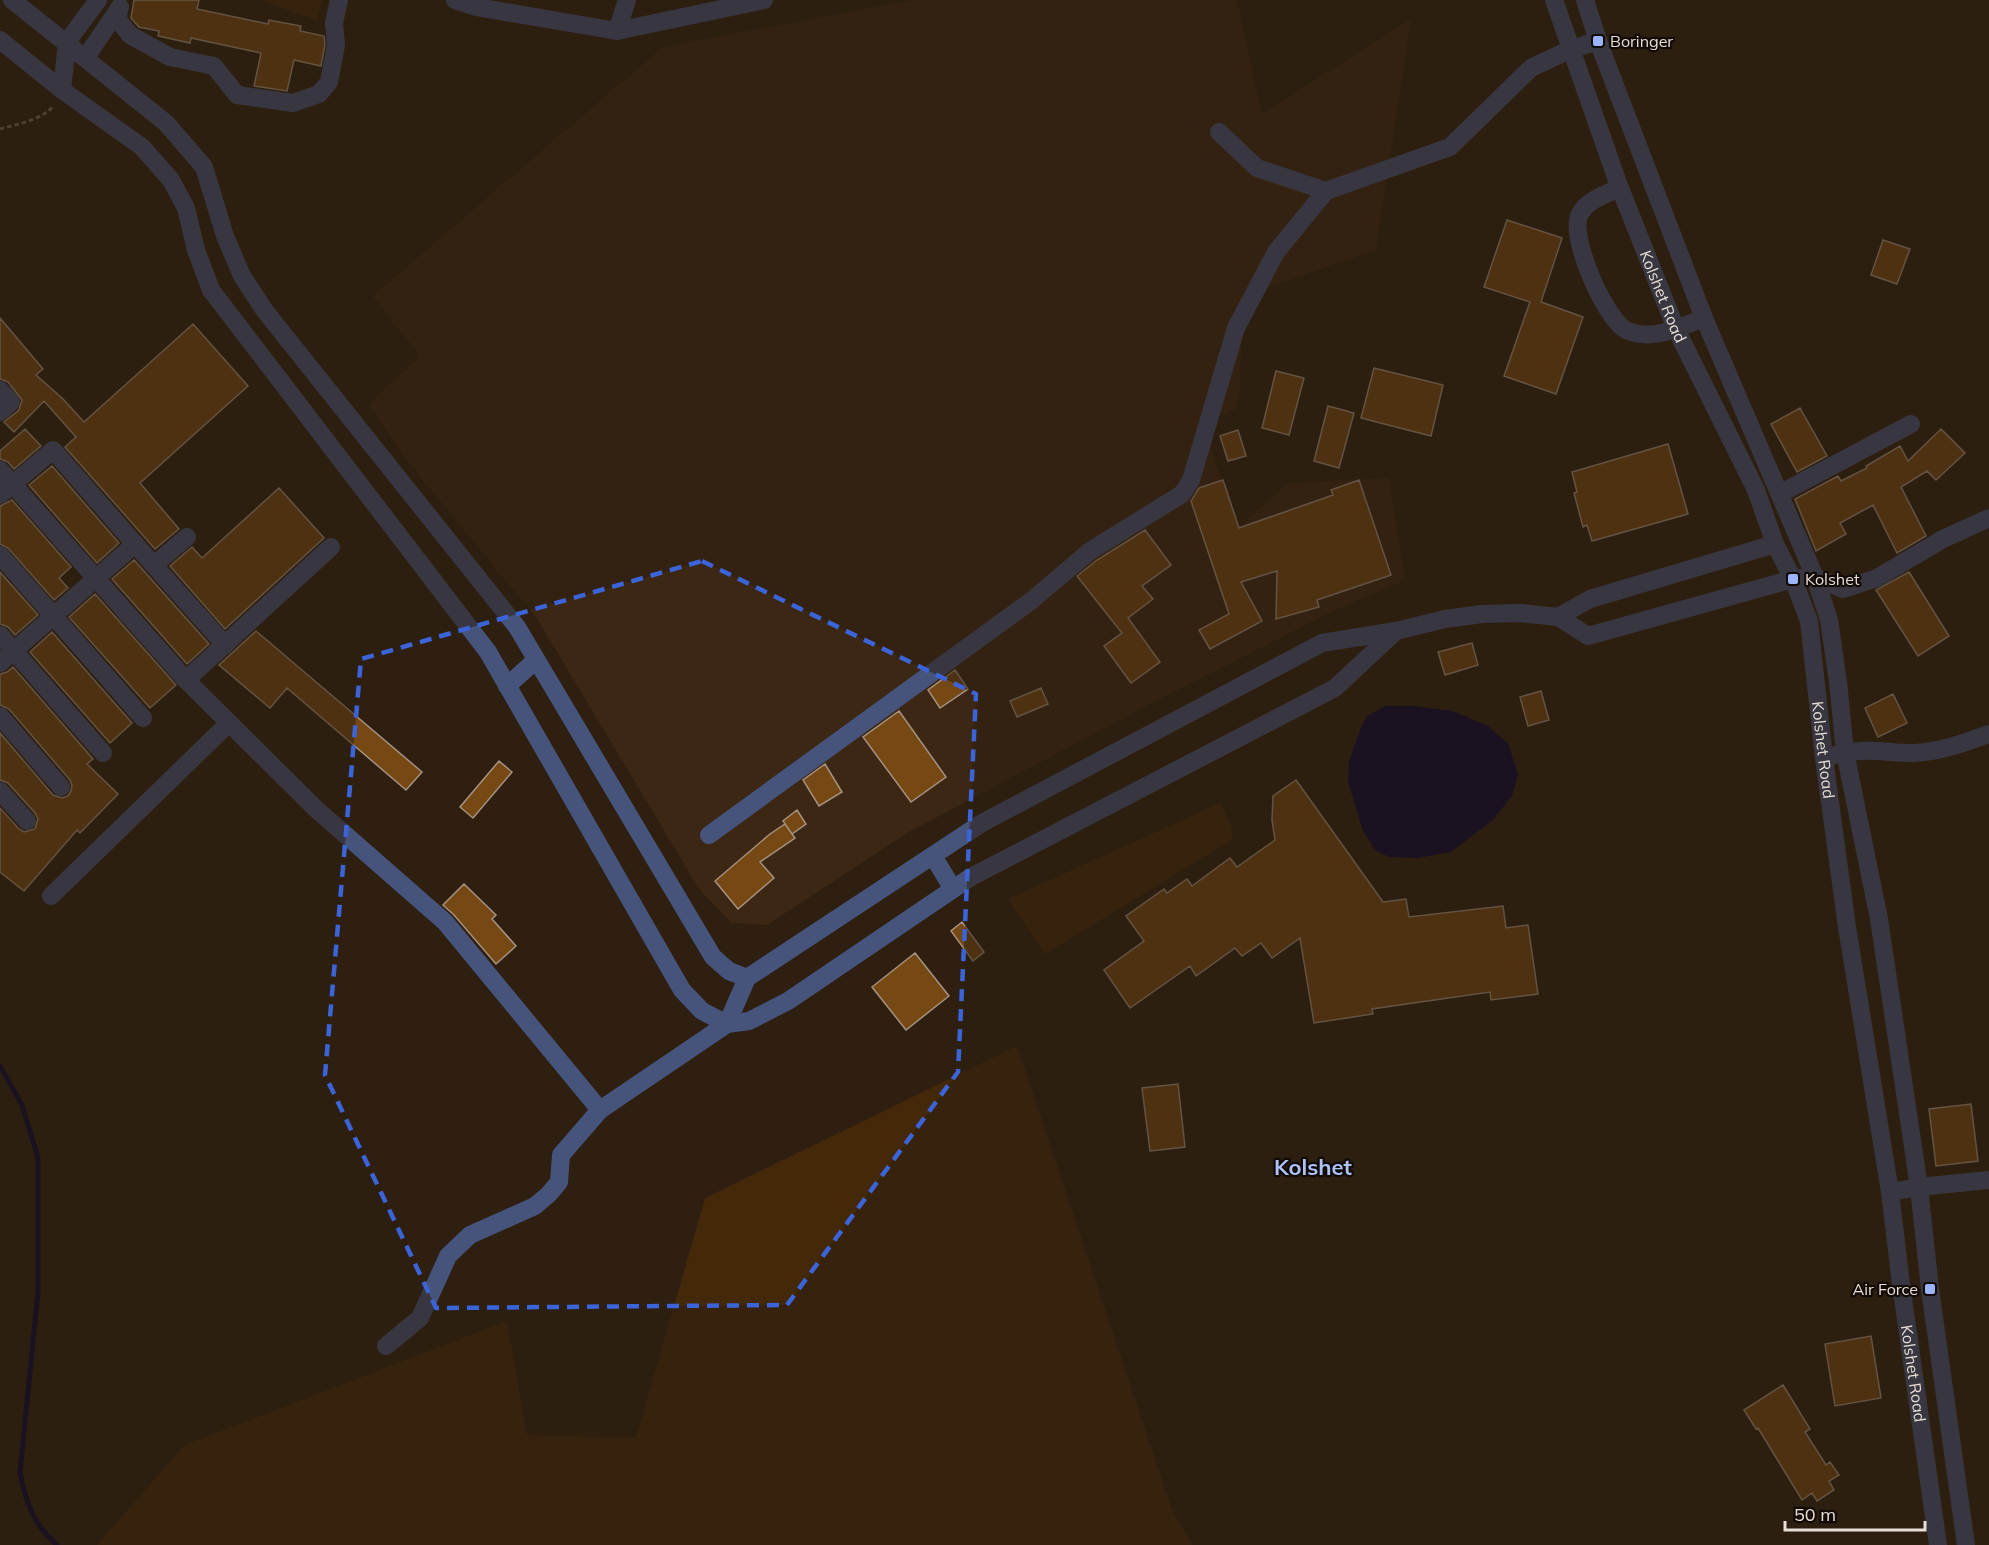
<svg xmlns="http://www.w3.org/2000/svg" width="1989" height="1545" viewBox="0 0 1989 1545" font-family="Mulish,sans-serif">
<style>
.built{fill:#3b2713}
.green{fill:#44280a}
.water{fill:#030433}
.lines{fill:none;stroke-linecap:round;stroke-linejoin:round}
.stream{stroke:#030433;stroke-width:5}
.building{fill:#764813;stroke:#a59281;stroke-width:1.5}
.path{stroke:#75675b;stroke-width:3;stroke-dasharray:4.5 3;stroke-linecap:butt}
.minor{stroke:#46547c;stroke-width:18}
.marked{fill:none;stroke:#3b64d8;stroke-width:4.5;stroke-dasharray:12 8;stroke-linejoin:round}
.poi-dot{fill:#9cb4fd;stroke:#110a05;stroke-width:2}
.labels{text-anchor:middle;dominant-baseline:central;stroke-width:4.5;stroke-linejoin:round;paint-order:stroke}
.poi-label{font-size:16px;fill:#e8ded5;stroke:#110a05;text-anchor:start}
.street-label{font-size:16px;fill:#e8ded5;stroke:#110a05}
.district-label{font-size:22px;font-weight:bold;fill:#aec2f8;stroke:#110a05}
</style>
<rect width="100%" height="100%" fill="#2e1f11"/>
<path class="built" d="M913,0H1237L1262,114L1411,19L1376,250L1242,296L1240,389L1237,408L1203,424L1237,530L1287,483L1389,478L1405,580L1329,613L1146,706L909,832L767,925L731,923L699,889L536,617L413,468L369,405L420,356L373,296L663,47Z"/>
<path class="green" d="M260,0H322L317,20Z
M1220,803L1231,826L1233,839L1045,954L1008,899Z
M1017,1046L1172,1510L1192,1545H97L185,1445L507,1321L527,1435L636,1438L705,1198Z"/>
<path class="water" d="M1385,706H1414L1453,711L1488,726L1508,743L1518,774L1512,796L1493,820L1451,852L1418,858L1389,857L1376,851L1363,831L1348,782L1349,761L1361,728L1367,716Z"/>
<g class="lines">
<path class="stream" d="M0,1066L22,1105L38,1158V1292L20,1472C25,1501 34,1525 57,1545"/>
</g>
<path class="building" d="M134,0H199L197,9L268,24L269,20L301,26L300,31L324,36L325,44L321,66L294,60L287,91L254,86L261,53L191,38L190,43L158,36L159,31L139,27L131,18Z
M1507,220L1562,238L1541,302L1583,317L1556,394L1504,376L1530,302L1484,287Z
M1883,240L1910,249L1897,284L1871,275Z
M0,318L43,369L36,375L63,399L84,422L193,324L248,386L140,483L179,529L155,549L65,447L76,437L44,401L14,432L4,422L19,410L22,400L8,382L0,379Z
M1374,368L1443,385L1431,436L1361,418Z
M1276,371L1304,378L1289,435L1262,428Z
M1328,406L1354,413L1339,468L1314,461Z
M1800,408L1827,456L1797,472L1771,424Z
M25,429L41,446L14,469L8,462L0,459V451Z
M1941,429L1965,453L1936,480L1927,471L1901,487L1926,536L1897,553L1873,505L1840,523L1846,534L1816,551L1795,499L1838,476L1841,481L1867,468L1866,466L1900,446L1908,461Z
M1238,430L1246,456L1228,461L1220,436Z
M1668,444L1688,514L1592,541L1587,525L1583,527L1574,493L1577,492L1572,472Z
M52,466L119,543L97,563L29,485Z
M1223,480L1239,528L1333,495L1331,490L1359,480L1391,575L1317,600L1319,607L1276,619L1277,571L1241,582L1262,621L1210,649L1199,630L1229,614L1191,501L1199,488Z
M279,488L324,538L225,629L170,566L192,547L202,558Z
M12,500L71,567L59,578L68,588L54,600L8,548L0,544V506Z
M1145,530L1171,565L1142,586L1153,599L1128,618L1160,662L1131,683L1104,646L1122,633L1077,576L1097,560Z
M134,560L209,644L187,664L112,579Z
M0,572L38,615L15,635L8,627L0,624Z
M1909,572L1949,636L1918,656L1876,590Z
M95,594L176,685L150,708L69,617Z
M256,631L422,772L406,790L287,688L270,708L219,665Z
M52,632L132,723L110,743L30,652Z
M1472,643L1478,665L1445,675L1438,652Z
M13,667L93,759L87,764L118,794L80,833L77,830L24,891L0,872V808L19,829L24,832L35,829L38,819L35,813L8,783L0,780V733L53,795L62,798L68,796L71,791L72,786L70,780L9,709L0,705V674L7,672Z
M955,670L968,689L940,708L928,690Z
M1041,688L1048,704L1017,717L1010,701Z
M1541,691L1549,720L1528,726L1520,697Z
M1893,694L1907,723L1878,737L1865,708Z
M899,711L946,777L911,802L863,737Z
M499,761L512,772L473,818L460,807Z
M825,764L842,792L819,806L803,780Z
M1296,780L1383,902L1406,899L1409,917L1503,906L1506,928L1528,925L1538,994L1491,1000L1490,992L1372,1009L1373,1014L1314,1023L1300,938L1272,958L1261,943L1242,956L1235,948L1196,976L1190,966L1130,1008L1104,970L1144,941L1126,916L1164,889L1167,893L1187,879L1192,886L1230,858L1237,867L1275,840L1272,820L1273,796Z
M797,810L806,824L792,834L783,821Z
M785,824L795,838L760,862L774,878L738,909L715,881L770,834Z
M464,884L496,915L492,919L516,946L496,964L454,915L443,905Z
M962,922L984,952L973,961L951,931Z
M915,953L949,996L906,1030L872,987Z
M1178,1084L1185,1147L1150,1151L1142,1088Z
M1971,1104L1978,1161L1936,1166L1929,1109Z
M1871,1336L1881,1398L1835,1406L1825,1344Z
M1783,1385L1810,1429L1805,1432L1826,1465L1830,1462L1839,1475L1829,1481L1834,1490L1817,1501L1812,1493L1802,1500L1758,1428L1756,1429L1744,1410Z"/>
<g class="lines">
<path class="path" d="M0,129C17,124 43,120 54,105"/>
<g class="minor">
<path d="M12,0L166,123L204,167L225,236L242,276L265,311L517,627L713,957L729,971L747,978L982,823L1322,643L1396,631L1445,619L1482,614L1520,613L1558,617L1588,636L1793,579L1815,577L1843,589L1877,578L1943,539L1989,518"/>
<path d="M455,0L476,7L617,31L764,0"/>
<path id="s1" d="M1554,0L1618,183L1676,329L1756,490L1775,544L1793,579L1809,621L1824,758L1847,927L1890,1192L1901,1284L1938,1545"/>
<path d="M1585,0L1598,41L1704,318L1815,577L1829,620L1838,682L1845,752L1879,919L1919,1187L1930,1289L1966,1545"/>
<path d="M119,8L118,20L130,35L170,57L214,66L237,95L293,103L319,94L329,82L336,45L334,23L339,0"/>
<path d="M617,31L627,0"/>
<path d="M0,40L62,90L142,147L171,180L186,208L196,250L211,290L488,652L682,990L702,1011L727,1024L749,1021L788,1001L971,877L1335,688L1396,631"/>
<path d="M86,57L120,7"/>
<path d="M62,90L67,42L98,0"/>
<path d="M1219,132L1257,168L1326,191L1450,147L1531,68L1571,49L1598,41"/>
<path d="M1620,188C1606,194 1585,201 1579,216C1570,239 1606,322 1628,331C1654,341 1680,327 1704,318"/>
<path d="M0,390L11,402L0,412"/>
<path d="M0,470L186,680L316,809L445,922L600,1110L561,1155L559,1182L549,1194L535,1206L470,1235L448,1256L420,1318L386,1346"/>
<path d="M1780,492H1783L1911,424"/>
<path d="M0,495L53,450L135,544L0,663"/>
<path d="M135,544L225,645"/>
<path d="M0,555L143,718"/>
<path d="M154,565L187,537"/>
<path d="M1558,617L1590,599L1775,544"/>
<path d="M0,635L103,753"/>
<path d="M186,680L331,547"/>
<path d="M507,686L536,660"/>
<path d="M0,716L61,787"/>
<path d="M1835,755C1860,747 1887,753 1913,753C1940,752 1964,743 1989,734"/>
<path d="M0,791L27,821"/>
<path d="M709,835L1031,601L1090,551L1182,494L1191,480L1236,328L1276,252L1326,191"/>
<path d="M933,856L953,889"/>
<path d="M51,896L229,723"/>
<path d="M600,1110L727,1024L747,978"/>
<path d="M1890,1192L1919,1187L1989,1180"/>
</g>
</g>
<path d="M0 0H1989V1545H0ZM702,561L976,694L958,1072L787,1305L436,1308L325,1075L361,659Z" fill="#2e1f11" fill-opacity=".55" fill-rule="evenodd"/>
<path class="marked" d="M702,561L976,694L958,1072L787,1305L436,1308L325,1075L361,659Z"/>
<g class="poi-dot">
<rect x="1592" y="35" width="12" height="12" rx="3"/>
<rect x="1787" y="573" width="12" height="12" rx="3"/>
<rect x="1924" y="1283" width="12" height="12" rx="3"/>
</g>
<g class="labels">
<g class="poi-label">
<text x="1610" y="41">Boringer</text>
<text x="1805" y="579">Kolshet</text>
<text x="1918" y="1289" text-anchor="end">Air Force</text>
</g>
<g class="street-label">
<text stroke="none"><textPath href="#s1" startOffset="316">Kolshet Road</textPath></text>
<text stroke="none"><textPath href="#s1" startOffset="802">Kolshet Road</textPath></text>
<text stroke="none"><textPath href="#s1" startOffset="1432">Kolshet Road</textPath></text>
</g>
<g class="district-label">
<text x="1313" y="1167">Kolshet</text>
</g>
</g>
<path d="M1785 1521v9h140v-9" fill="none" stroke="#e8ded5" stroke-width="3"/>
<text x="1794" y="1521" font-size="18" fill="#e8ded5" stroke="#110a05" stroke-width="4.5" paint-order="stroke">50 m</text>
</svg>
